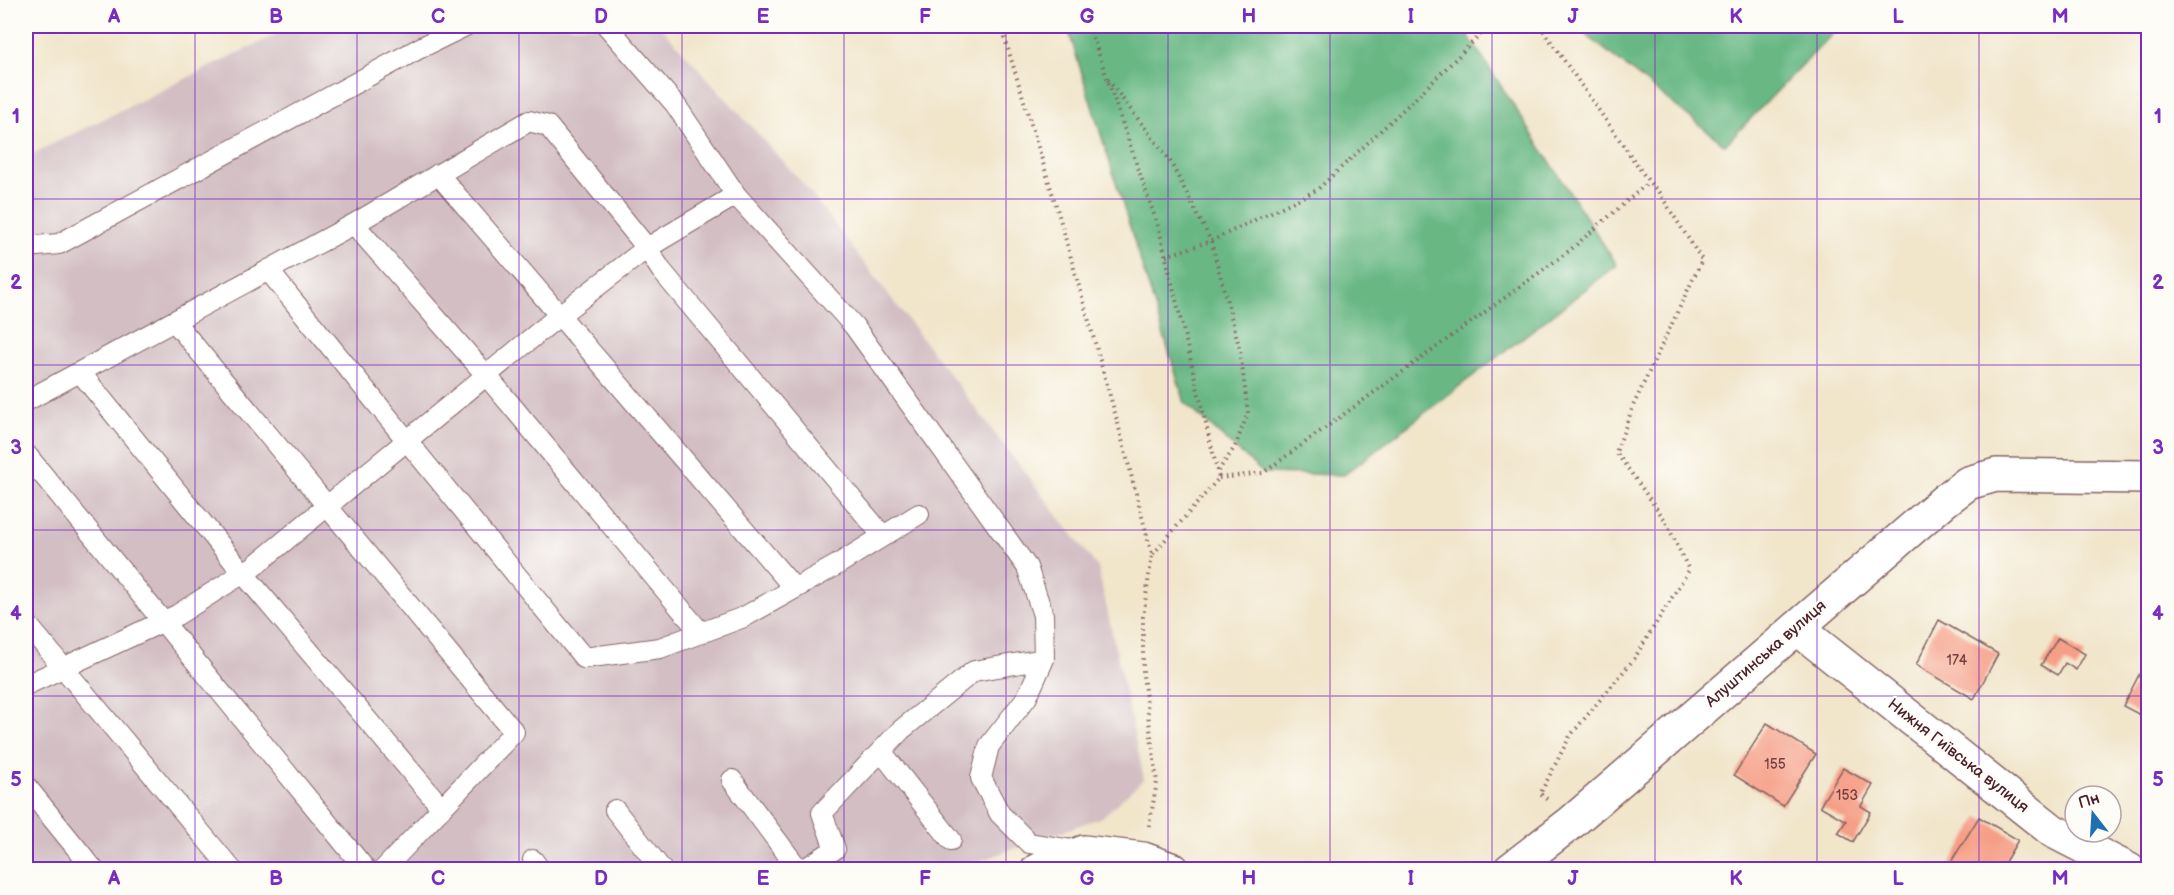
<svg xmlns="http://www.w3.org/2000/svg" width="2174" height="895" viewBox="0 0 2174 895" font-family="'Balsamiq Sans',sans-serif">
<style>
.industrial{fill:#d2bec3}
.forest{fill:#69b884;stroke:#5a6c58;stroke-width:1.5}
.building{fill:#f69f87}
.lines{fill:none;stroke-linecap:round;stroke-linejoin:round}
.service-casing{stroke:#846463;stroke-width:22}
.minor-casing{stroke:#846463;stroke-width:36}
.path{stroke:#846463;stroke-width:4;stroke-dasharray:1.5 4.5;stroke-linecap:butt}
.service{stroke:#fff;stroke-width:20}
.minor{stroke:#fff;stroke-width:33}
.grid{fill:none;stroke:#7b2cbf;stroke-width:1.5;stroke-opacity:0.55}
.labels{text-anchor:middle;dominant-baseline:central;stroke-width:4.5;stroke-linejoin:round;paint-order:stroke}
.number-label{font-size:14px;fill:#753f42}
.street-label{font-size:16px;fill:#4a1f2b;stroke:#fdfcf7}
.neatline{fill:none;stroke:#7b2cbf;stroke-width:2}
.grid-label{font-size:20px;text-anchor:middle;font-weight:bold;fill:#7b2cbf}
</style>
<rect width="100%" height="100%" fill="#fdfcf7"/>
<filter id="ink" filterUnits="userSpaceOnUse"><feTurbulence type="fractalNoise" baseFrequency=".0167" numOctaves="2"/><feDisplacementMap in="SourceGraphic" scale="12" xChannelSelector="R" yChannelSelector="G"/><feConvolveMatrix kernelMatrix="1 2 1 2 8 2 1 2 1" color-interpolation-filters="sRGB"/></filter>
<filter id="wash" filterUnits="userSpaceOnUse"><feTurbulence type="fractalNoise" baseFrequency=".008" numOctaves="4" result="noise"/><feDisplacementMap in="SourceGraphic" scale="24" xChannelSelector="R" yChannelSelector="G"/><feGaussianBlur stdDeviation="1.35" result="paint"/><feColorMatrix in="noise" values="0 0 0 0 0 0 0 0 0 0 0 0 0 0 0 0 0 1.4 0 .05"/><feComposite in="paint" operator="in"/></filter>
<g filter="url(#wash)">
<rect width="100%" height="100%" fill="#f1e5ca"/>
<path class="industrial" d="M293,26H660L806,187L1098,568L1144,779L1102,817L957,869L26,870V157Z"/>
<path class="forest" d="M1067,26H1462L1617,265L1344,475L1263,473L1185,403Z
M1575,26H1840L1725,145Z"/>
<g id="blocks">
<path class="building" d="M1939,620L1998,654L1974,699L1916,665Z
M2058,638L2085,654L2076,670L2065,663L2058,675L2041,665Z
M2143,667L2148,670V719L2123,706Z
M1767,723L1816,754L1783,806L1734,775Z
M1843,768L1873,785L1861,806L1871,812L1853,842L1838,833L1846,821L1820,806Z
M1979,817L2018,840L2002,867L2005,870H1946Z"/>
</g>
</g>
<g filter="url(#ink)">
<use href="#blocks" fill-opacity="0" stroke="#846463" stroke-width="1.5"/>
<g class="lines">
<defs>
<path id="service" d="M607,26L675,104L736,195L854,326L1027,567L1043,615L1044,659L1027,697L989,746L981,778L1000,814L1029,843L1079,851
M438,174L794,588
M354,224L486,375L701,633
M26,247L59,244L420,48L465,26
M268,270L584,658L660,648L744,617L835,566L919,514
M174,321L514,732L383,870
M80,372L243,573L441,807
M26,401L354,224L529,121L548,126L647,248L661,270L883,536
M26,454L366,870
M26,623L232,870
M26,685L177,615L253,567L561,314L647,248L736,195
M881,751L951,840
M732,780L799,870
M26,786L94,870
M615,810L662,870
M533,860L540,870
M803,870L835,849L822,813L901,730L974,671L1044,659"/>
<path id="minor" d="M1797,628L2053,831L2129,870
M1038,870L1084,852L1143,859L1173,870
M1510,870L1572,822L1944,501L1968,483L1996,475L2148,477"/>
</defs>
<use href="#service" class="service-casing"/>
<use href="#minor" class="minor-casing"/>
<path class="path" d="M1001,26L1058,212L1118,424L1152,555L1143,617V675L1157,782L1149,826
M1089,26L1159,229L1219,478L1152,555
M1540,26L1649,182L1658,191L1702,260L1634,404L1616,452L1665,520L1689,570L1634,659L1570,736L1540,794L1547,799
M1108,80L1169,159L1211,241L1317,190L1419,95L1489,26
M1166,256L1211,241L1240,350L1248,413L1235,447L1218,471
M1219,478L1263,473L1569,251L1649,182"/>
<use href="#service" class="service"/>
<use href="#minor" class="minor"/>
</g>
</g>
<path class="grid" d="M195,26V870M357,26V870M519,26V870M682,26V870M844,26V870M1006,26V870M1168,26V870M1330,26V870M1492,26V870M1655,26V870M1817,26V870M1979,26V870M26,199H2148M26,365H2148M26,530H2148M26,696H2148"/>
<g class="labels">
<g class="number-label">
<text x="1957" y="660">174</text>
<text x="1775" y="764">155</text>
<text x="1847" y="795">153</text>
</g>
<g class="street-label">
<text transform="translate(1766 654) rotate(-41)">Алуштинська вулиця</text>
<text transform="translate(1958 756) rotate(38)">Нижня Гиївська вулиця</text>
</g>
</g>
<rect width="2174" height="895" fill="none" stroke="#fdfcf7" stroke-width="66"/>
<g transform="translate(2093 814) rotate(343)"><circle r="28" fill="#fdfcf7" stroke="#b5a4a5" stroke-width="1.5"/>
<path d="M0-4.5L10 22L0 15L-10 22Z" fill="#1f6fb2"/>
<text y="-9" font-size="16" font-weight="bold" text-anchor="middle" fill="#4a1f2b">Пн</text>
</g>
<rect x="33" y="33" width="2108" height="829" class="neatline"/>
<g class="grid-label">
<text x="114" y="23">A</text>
<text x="276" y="23">B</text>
<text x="438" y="23">C</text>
<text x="601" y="23">D</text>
<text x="763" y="23">E</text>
<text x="925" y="23">F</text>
<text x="1087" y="23">G</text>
<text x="1249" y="23">H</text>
<text x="1411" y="23">I</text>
<text x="1573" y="23">J</text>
<text x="1736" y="23">K</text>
<text x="1898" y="23">L</text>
<text x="2060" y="23">M</text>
<text x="16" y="123">1</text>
<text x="2158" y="123">1</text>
<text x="16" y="289">2</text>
<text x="2158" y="289">2</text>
<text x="16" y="454">3</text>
<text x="2158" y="454">3</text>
<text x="16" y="620">4</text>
<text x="2158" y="620">4</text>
<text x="16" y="786">5</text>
<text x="2158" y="786">5</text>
<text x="114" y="885">A</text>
<text x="276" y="885">B</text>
<text x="438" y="885">C</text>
<text x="601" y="885">D</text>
<text x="763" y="885">E</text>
<text x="925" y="885">F</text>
<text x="1087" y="885">G</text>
<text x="1249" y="885">H</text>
<text x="1411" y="885">I</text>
<text x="1573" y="885">J</text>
<text x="1736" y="885">K</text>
<text x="1898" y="885">L</text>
<text x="2060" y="885">M</text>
</g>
</svg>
